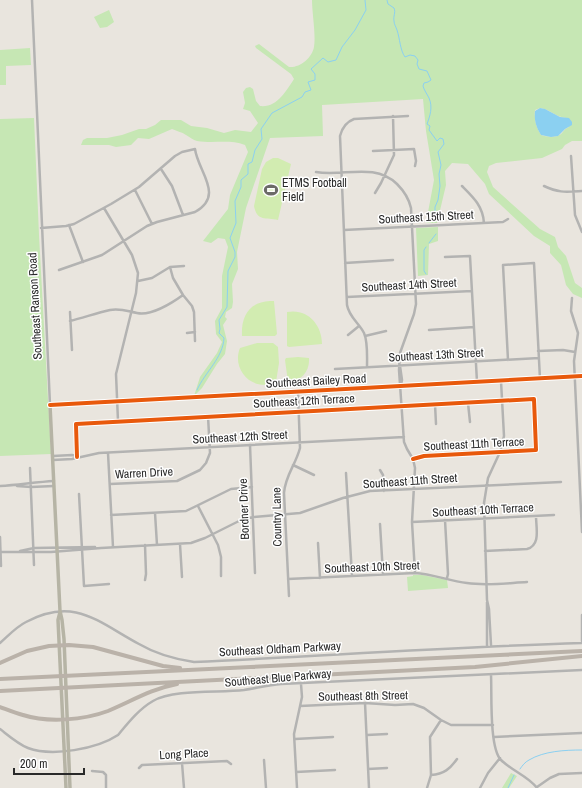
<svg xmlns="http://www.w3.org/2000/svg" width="582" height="788" viewBox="0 0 582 788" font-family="'Archivo Narrow',sans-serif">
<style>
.green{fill:#c6e7b4;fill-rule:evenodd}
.pitch{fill:#d2ecb1}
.water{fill:#8bd0f1}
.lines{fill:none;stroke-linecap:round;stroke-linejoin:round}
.stream{stroke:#8bd0f1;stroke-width:1}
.minor{stroke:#b3b3b2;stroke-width:2.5}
.major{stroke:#b6b4a5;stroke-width:3.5}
.highway{stroke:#bab2a9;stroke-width:4}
.cycleway-casing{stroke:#fff;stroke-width:6}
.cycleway{stroke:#e8590c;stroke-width:4}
.labels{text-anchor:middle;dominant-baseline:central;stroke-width:3;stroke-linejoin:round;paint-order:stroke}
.poi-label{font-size:12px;fill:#292929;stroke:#fff;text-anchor:start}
.street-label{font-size:12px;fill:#292929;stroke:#fff}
</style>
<rect width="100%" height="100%" fill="#e9e5de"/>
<path class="green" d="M312,0H582V141H572L565,145L562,149L542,158L496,163L489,166L487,172L493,187L540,229L555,237L558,247L566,256L575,283L582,288V298L573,294L566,285L561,265L550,253V246L534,236L489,194L485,184L468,164L452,163L445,171L446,185L437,223H426L434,180L426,131L423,99L322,105L323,136L270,138L246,208L237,252L238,269L232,284L233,302L232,308L226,312L225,317L227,319L223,325L227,341L225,354L217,364L202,388L194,396L200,377L217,353L222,342L216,334L215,321L222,308V276L228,247L225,239L218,238L211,243L203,241L210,232L228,209L230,195L248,152L245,145C229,139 214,144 197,141C193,140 190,137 186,135C182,132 176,131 172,129L149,139L138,138L131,145L116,147L109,145H81L83,140L87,138H107L122,135L139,129H146L155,125L161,120H181L191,126L207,128L224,133L235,130L251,132L258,123L250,111L243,109L245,103L243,92L246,88L250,87L253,89L256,101L260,106C277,108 286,91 294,79L291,74L256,48L255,46L259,44L289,67C300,68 312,58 314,47C316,35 312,13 312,0ZM540,108C549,109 556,117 566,118L569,127C564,129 564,131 561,134C556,138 547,137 541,135C536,127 534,120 535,110Z
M109,10L114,22L107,27L100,28L94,17Z
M30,48L31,65L6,66V85H0V50Z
M34,118L39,235L51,454L0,456V119Z
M438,227V241L429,244L428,275L418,276L416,228Z
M413,575H422L447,580L448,588L408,591L407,577L413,576Z
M511,773L517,776L509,788H502Z"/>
<path class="pitch" d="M273,158H278L291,164L278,220C266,217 257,222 254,206L262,169L266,162Z
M270,301H274L277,334L275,336H242C241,316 249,302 270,301Z
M287,312C307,308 322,324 322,344L289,347L287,346Z
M257,343H273L278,347L279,363L276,382C253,393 231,370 240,348Z
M298,357L309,358C310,372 301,381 288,382L285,360L286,358Z"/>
<path class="water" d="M540,108L545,109L560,117L569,118L572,122V125L565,129L558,136L551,137L541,135C536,127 534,120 535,111Z"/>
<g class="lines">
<path class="stream" d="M387,0L388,4L394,8C396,13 393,16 394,21C394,24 396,27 397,30C400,39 400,50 405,57L410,55L415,56L418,60L417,64L419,69L427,71L431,80L428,82L424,83L423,86C424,90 427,94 429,98C433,107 430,116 427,124L430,126L429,130L437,141L440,138L443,139L444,144L438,152L441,165L439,174L440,186L438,200L435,207V221
M429,243L436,234
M426,274L424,271V250L426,247
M197,390C205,372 223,358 224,338L219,333L220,329L219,320L227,307L228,271L235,257V252L230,238L236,223L235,201L241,187V180L248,174V164L252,162L255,150L262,139L261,129L272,113L302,97L305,92L311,90L308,82L315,80V74L311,69L323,58L328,62L336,60L342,47L355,30L366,10L365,0
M520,769C522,766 525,762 529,760C544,751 565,750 582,750
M508,788L514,775"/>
<path class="minor" d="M32,0L50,405
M373,151L414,149L416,161L415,166
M571,156L575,215L582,232
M161,169L172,186L183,215
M316,172C343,177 374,162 397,184C404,191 409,199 411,208L416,304L414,314L400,353L399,370L404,442L407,449L413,459L415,468L412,522L415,573
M462,186C473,197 483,206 484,223
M544,186C559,193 565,192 582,191
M135,190L152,224
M375,193L381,183L394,155L393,116
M104,208L132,255L138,273L136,293L116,374L118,421
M69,225L83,262
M41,228L66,226L74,224L111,204L139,187L175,156L182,152L195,149C198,172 225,195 195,212L157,222L147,226L102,255L59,270
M344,230L503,222L508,219
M445,257L470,256L477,382
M345,263L393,260
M170,267L173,278L183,295L192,306L194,312L195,341
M138,281L152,278L170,267L184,266
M347,297L472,291
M572,298L571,311L578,333L574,361L582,532
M70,312L72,350
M70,321C83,318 96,313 110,310C120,308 127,311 137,313C151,316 172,303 183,295
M429,330L474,327
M187,333L195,332
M348,335L359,326
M365,336L386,331
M538,351L563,350L575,352
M508,360L503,265L534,263L540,379
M400,366L402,380L401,385
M367,367C367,357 368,342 364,333C359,323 349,317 347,305L340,136C342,128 346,122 354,119L408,116
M335,369L539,358
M468,403L470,422
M435,404L436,424
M250,445L255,573
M108,453L113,547
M53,456L72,455L77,456
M77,457L76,424L534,399L536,450L424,456L413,459
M53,460L72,459L99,453L404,437
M293,465L314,475
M30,468L34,565
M380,470L383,475L384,491
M346,473L352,576
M110,484L177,481L200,470L206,463L210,453L208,416
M0,486C18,485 36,482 54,481
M17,486L31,487L54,486
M79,494L84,586L109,584
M198,506L218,545L221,557V576
M155,513L157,545
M111,515L186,511L231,489L252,487
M445,520L448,574L447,578
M412,522L554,515
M380,524L383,574
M0,537L1,566
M318,543L320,578
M180,544L182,577
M145,545L146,574L145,580
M20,551L34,548L95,547
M485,551L527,549C541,545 536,528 536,516
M0,552H51L101,548L191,543L205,538L243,519L254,517L300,513L343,498L370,491L561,482
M288,579L415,573C433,574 449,581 467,583C487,586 508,583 527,582
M289,596L284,493C285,476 296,464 300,448L298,392
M487,602V646
M582,615V641
M0,643C8,636 16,627 26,622C74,596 98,622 139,644C156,654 174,659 194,662C323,656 452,647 582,643
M491,645L489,609L487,600L484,503L488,478L500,452L504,436L501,381
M491,675C492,693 489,748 501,760C512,771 528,776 537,788
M365,703L369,788
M300,706L365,703L395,705L413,704L424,708L441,720L451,725H493
M0,729C9,736 18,744 28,748C52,757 97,749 118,735C128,723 139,709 153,701C174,689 219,693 244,690C257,688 268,685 281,684L582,670
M367,735L387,734
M494,737L582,733
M295,739L333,737
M264,760L266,788
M182,763L184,788
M139,768L142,765L227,761L231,764
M368,769L387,768
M92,771L103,772L106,775V788
M296,772L335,770
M431,775C444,774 450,769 457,759
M537,787L550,778L559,774L582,773
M297,788L294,734L302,697L301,684
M427,788L431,775L430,737L441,720
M480,788L488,773L500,758"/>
<path class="major" d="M60,612L58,620L66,788
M70,788L64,639L62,620L60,611L50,405L582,376"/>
<path class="highway" d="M0,663L27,651L49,646L69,645L93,647L163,666L180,668
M0,679L582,651
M0,691L475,667L582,656
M0,707C8,710 15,713 23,715C48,723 84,720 108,711C132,701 151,689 177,684"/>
<defs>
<path id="cycleway" d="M50,405L582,376
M77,457L76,424L534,399L536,450L424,456L413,459"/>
</defs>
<use href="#cycleway" class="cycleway-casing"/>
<use href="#cycleway" class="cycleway"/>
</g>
<defs>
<symbol id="stadium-bare" viewBox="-9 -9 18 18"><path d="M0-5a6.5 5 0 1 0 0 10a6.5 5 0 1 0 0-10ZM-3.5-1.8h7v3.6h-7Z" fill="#6c6b68" stroke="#fff" stroke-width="2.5" paint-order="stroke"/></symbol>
</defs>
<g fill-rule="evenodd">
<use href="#stadium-bare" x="261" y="180" width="20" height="20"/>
</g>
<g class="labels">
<g class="poi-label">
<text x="282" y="183">ETMS Football<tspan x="282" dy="14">Field</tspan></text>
</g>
<g class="street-label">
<text transform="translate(426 217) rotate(-3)">Southeast 15th Street</text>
<text transform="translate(409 285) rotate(-3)">Southeast 14th Street</text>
<text transform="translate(35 306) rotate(-93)">Southeast Ranson Road</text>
<text transform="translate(436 355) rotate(-3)">Southeast 13th Street</text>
<text transform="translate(316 381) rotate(-3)">Southeast Bailey Road</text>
<text transform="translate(304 401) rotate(-3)">Southeast 12th Terrace</text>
<text transform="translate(240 437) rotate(-3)">Southeast 12th Street</text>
<text transform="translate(474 444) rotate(-3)">Southeast 11th Terrace</text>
<text transform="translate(144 473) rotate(-3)">Warren Drive</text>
<text transform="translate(410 481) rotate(-4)">Southeast 11th Street</text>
<text transform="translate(244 509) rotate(-92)">Bordner Drive</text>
<text transform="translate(483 510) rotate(-3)">Southeast 10th Terrace</text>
<text transform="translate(277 517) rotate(-91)">Country Lane</text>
<text transform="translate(372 567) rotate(-2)">Southeast 10th Street</text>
<text transform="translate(280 649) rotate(-3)">Southeast Oldham Parkway</text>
<text transform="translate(278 678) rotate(-5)">Southeast Blue Parkway</text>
<text transform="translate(363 696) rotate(-1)">Southeast 8th Street</text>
<text transform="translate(184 754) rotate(-3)">Long Place</text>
</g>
</g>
<path d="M14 768v6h70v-6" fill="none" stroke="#292929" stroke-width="2"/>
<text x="20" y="768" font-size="12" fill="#292929" stroke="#ffffff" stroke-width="3" paint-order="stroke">200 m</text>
</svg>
